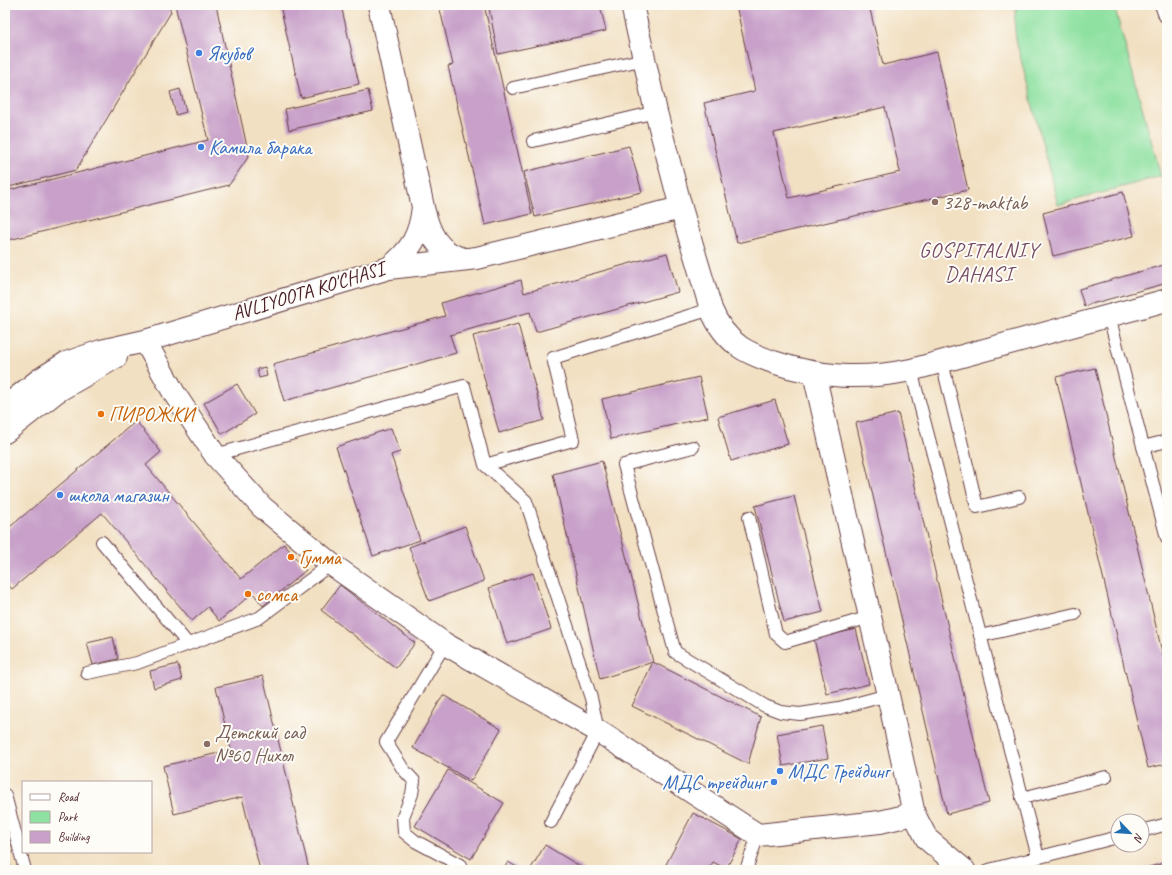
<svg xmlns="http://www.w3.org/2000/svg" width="1172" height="875" viewBox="0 0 1172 875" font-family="Caveat,sans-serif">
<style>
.green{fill:#8fe1a1;stroke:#6c8066}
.building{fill:#c8a0c9;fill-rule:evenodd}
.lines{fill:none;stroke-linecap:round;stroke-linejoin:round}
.service-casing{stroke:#633c42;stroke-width:14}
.minor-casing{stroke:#633c42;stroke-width:24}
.service{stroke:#fff;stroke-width:12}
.minor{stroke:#fff;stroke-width:22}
.shop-dot{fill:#3f7fe0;stroke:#fdfcf7;stroke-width:1.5}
.education-dot{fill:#8d6e63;stroke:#fdfcf7;stroke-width:1.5}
.food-dot{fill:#e8710a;stroke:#fdfcf7;stroke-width:1.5}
.labels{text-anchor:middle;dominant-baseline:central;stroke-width:4;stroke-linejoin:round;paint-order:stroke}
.shop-label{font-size:20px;fill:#366cbe;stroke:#fdfcf7;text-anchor:start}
.education-label{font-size:20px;fill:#785e54;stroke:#fdfcf7;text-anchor:start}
.street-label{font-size:20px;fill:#4a1f2b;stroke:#fdfcf7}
.food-label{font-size:20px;fill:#c56008;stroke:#fdfcf7;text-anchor:start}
.neighbourhood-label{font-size:21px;letter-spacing:1px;fill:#764c62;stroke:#fdfcf7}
</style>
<rect width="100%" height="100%" fill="#fdfcf7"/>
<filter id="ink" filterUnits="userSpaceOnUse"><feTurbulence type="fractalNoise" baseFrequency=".025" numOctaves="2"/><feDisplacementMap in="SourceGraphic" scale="8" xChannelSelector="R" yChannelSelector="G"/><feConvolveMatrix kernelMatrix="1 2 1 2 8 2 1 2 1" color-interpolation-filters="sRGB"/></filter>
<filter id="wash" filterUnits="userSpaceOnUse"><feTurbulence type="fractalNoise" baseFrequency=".012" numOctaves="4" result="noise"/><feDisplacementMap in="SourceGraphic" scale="16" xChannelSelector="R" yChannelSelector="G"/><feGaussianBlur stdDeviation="0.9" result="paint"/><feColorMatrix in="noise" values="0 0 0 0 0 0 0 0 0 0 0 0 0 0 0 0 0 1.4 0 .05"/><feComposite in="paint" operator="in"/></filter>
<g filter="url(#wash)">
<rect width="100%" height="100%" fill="#f2e0c2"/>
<path class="green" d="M1018,5H1114L1161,176L1058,205L1017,44C1015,32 1012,17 1018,5Z"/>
<g id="blocks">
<path class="building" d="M5,5H169L171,12L76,170L5,188Z
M175,5H216L249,156L229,185L5,241V191L208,140Z
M280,5H341L359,84L301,98Z
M439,5H484L532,214L485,225L448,66L453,65Z
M504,5H600L606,31L498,54L489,8Z
M736,5H869L883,65L937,52L968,190L737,243L704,103L755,91ZM885,107L900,172L789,198L774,133Z
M180,89L186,112L176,115L170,92Z
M368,90L373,111L289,130L285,109Z
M629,146L642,192L535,217L524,172Z
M1123,192L1134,236L1053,256L1043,213Z
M667,253L678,292L536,332L530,312L450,335L456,353L284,401L273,364L445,316L441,303L521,280L524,293Z
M1167,264V283L1084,306L1079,289Z
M518,324L544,420L499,433L473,336Z
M265,367L267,376L259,378L257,369Z
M1095,368L1167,673V764L1148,768L1056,377Z
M699,377L708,417L611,439L602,399Z
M237,384L255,414L222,434L204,403Z
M775,400L788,444L731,461L718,417Z
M898,413L989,803L947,814L856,423Z
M136,421L161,452L146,465L241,579L284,544L306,570L263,606L253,593L219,621L208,607L192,621L102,513L12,589L5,582V531Z
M391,428L400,452L391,455L420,540L373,556L336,447Z
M602,461L653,662L761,717L748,764L632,706L653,662L600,679L553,474Z
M794,496L823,612L784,622L755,506Z
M465,526L484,581L429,601L409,547Z
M533,573L551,629L507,644L489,588Z
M340,585L415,643L396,668L321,610Z
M856,629L869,684L827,694L814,639Z
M113,637L118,659L93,665L87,643Z
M178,664L182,680L154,688L150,671Z
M263,676L309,870H260L242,797L174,814L163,766L231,750L216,687Z
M443,695L501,729L471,781L413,748Z
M822,726L828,758L783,766L777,734Z
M448,770L504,803L471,859L415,826Z
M693,813L742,839L726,869L713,862L708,870H663Z
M545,845L586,870H530Z
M5,849H6L11,870H5Z
M508,862L522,870H503Z
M1167,862V870H1139Z"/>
</g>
</g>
<g filter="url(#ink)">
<use href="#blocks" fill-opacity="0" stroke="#633c42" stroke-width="1"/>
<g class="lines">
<defs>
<path id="service" d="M1161,5L1165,16
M513,88L645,59
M533,141L656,112
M1109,316L1167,538
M942,362L977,507L1019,497
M911,370L1038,857
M693,447L624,465L675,652L765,706L781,712L800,714L839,708L888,695
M1143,447L1167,441
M215,455L464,386L485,465L573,440L553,358L711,309
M485,465L526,501L591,698L598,731L551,822
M749,517L776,634L785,642L870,617
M102,542L188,644
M980,636L1075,614
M445,644L386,742L403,769L414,781L412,794L403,817L404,832L415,841L460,865
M87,673L137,663L259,618L331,564
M5,795L25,870
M1022,798L1106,777
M1142,831L1167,824
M746,870L758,835
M989,870L1118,837"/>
<path id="minor" d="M632,5L656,112L681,208L711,309C717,324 726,337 740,347C750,354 762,358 773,362C821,378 862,380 911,370L1167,300
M423,208C429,232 437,253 464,259
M389,268L477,258L681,208
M145,341L174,393L215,455L262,507L331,564L445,644L598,731L758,835L880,822L914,814
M814,373L888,695L914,814L927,839L964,870
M5,407L39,380L66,363L101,351L145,341L389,268C411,250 420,236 423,207L379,5
M5,432L56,392L116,357"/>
</defs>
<use href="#service" class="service-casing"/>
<use href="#minor" class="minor-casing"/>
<use href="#service" class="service"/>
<use href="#minor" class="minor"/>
</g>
</g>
<g class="shop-dot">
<circle cx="199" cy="53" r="4"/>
<circle cx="201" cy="147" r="4"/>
<circle cx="60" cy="495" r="4"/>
<circle cx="780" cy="771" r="4"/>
<circle cx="774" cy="782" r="4"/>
</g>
<g class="education-dot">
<circle cx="935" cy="202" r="4"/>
<circle cx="207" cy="744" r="4"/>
</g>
<g class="food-dot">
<circle cx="101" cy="414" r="4"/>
<circle cx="291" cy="557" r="4"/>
<circle cx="248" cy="594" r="4"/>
</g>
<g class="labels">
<g class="shop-label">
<text x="207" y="53">Якубов</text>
<text x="209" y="147">Камила барака</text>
<text x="68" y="495">школа магазин</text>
<text x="788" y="771">МДС Трейдинг</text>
<text x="766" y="782" text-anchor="end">МДС трейдинг</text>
</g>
<g class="education-label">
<text x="943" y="202">328-maktab</text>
<text x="215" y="732">Детский сад<tspan x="215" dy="23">№60 Нихол</tspan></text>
</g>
<g class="street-label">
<text transform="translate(308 291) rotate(-17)">AVLIYOOTA KO'CHASI</text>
</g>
<g class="food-label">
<text x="109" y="414">ПИРОЖКИ</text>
<text x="299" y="557">Гумма</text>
<text x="256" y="594">сомса</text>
</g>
<g class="neighbourhood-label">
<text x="979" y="250">GOSPITALNIY<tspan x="979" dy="24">DAHASI</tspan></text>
</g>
</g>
<rect width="1172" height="875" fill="none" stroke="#fdfcf7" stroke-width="20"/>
<rect x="22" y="781" width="130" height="72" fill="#fdfcf7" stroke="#b5a4a5"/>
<rect x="30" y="794" width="20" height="6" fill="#ffffff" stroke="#b5a4a5"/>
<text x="58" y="801" font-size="12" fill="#4a1f2b">Road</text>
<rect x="30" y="811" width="20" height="12" fill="#8fe1a1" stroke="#b5a4a5"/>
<text x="58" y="821" font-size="12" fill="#4a1f2b">Park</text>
<rect x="30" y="831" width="20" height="12" fill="#c8a0c9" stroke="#b5a4a5"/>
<text x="58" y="841" font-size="12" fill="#4a1f2b">Building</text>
<g transform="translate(1130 833) rotate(115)"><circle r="19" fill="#fdfcf7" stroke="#b5a4a5"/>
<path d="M0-3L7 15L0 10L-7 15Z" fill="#1f6fb2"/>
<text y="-6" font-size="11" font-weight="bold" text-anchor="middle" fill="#4a1f2b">N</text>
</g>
</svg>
